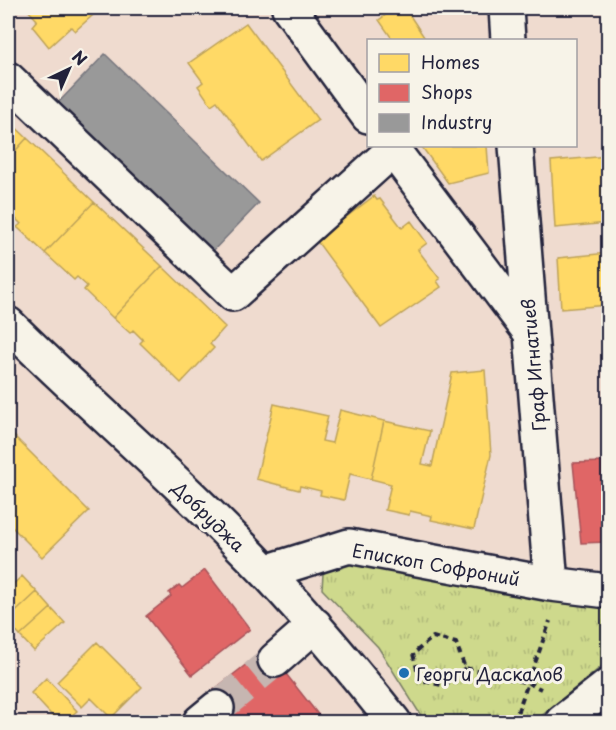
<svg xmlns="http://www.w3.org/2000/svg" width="616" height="730" viewBox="0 0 616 730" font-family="'Playpen Sans',sans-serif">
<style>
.park{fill:url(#park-tufts);stroke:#787e64;stroke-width:1.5}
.homes{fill:#ffd966;stroke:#bda259;stroke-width:1.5}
.shops{fill:#e06666;stroke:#a75259;stroke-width:1.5}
.industry{fill:#999;stroke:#75757d;stroke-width:1.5}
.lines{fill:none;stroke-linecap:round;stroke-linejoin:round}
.minor-tunnel{stroke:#c6b6b1;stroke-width:33;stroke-dasharray:33 16;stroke-linecap:butt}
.minor-casing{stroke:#22223b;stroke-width:38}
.path{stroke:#22223b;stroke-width:4;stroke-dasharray:6 4.5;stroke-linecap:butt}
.minor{stroke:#f7f3e8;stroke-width:33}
.poi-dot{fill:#1f6fb2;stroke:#f7f3e8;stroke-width:2}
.labels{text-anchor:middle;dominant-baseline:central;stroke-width:6;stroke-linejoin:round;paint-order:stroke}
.street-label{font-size:18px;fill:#22223b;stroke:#f7f3e8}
.poi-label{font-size:18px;fill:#22223b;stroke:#f7f3e8;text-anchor:start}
</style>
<defs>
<pattern id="park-tufts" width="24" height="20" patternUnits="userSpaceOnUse" patternTransform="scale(1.5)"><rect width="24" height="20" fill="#ced98c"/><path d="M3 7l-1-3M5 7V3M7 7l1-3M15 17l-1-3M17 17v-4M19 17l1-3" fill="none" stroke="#b1ba7a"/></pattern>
</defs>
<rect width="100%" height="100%" fill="#efdbcf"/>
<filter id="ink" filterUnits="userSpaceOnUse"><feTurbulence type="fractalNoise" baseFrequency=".0167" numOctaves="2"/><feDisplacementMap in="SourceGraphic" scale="12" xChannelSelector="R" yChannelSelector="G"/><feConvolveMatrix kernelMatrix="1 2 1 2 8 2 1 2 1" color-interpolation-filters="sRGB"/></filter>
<g filter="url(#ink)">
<path class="park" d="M361,562L511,595L608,600V661L534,722H425L378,647L322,589L323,574L332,564Z"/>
<path class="homes" d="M26,8H101L75,31L71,27L49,47L32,26L37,20Z
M395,8H405L426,40H393L379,20Z
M538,8H590V9L538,12Z
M246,23L318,120L261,161L217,101L211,105L198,86L203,82L189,63Z
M8,120L27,138L8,159Z
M27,138L94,202L45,253L17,227L21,224L10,213L8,215V159Z
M424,146H487L489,173L448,183L422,147Z
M608,156V223L555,228L551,161Z
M374,196L377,200L380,199L402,228L411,221L427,243L418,250L440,279L437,281L441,287L381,328L316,240Z
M94,202L162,266L113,318L84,290L87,286L77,277L74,280L45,253Z
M608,253V305L561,309L558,258Z
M162,266L225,327L210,344L214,348L181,383L140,343L143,340L133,330L130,333L113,318Z
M485,370L491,455L474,529L431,520L432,516L410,511L409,515L385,510L391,484L371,479L384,421L430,431L422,464L432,466L452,373Z
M274,404L328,416L322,441L332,443L340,410L384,421L371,479L350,474L344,500L320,495L321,491L300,486L299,490L256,479Z
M8,430L89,511L42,557L8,523Z
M22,576L37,592L8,619V589Z
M37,592L51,608L20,636L8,622V619Z
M51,608L65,623L34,651L20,636Z
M97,642L142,687L111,718L91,698L82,707L57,682Z
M46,678L77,711L64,722H58L31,693Z"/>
<path class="shops" d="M603,462L608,468V542L581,543L573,463Z
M205,570L250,629L192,675L146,616L171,596L169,593L179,585L182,588Z
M266,649L275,660L324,722H228L207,695Z"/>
<path class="industry" d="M105,54L259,203L210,254L55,106Z"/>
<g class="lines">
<path class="minor-tunnel" d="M217,708L275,660"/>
<defs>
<path id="minor" d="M289,8L368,116
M506,8L508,40
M8,79L233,294L393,150
M390,146L530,332
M516,146L551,584
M8,324C93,408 185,486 267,573C312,621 354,671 394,722
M266,572L349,546L551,584L608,591
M275,660L315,625
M200,722L217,708
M562,722L608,686"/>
</defs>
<use href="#minor" class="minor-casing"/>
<path class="path" d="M465,668L445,686L420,680L413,654L433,637L456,643L465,668L528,683L541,689
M514,722L550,621"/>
<use href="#minor" class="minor"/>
</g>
</g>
<circle class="poi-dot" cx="404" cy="673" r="6"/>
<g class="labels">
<g class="street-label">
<text transform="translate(533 365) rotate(-95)">Граф Игнатиев</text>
<text transform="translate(209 516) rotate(44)">Добруджа</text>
<text transform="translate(436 564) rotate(10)">Епископ Софроний</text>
</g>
<g class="poi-label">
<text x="416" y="673">Георги Даскалов</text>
</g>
</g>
<rect width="616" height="730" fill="none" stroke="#f7f3e8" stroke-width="30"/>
<rect x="15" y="15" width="586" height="700" fill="none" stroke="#22223b" stroke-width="2" filter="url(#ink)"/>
<rect x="367" y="39" width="210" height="108" fill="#f7f3e8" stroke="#a29fa3" stroke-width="1.5"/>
<rect x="379" y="54" width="30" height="18" fill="#ffd966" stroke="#a29fa3" stroke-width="1.5"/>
<text x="421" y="69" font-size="18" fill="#22223b">Homes</text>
<rect x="379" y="84" width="30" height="18" fill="#e06666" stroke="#a29fa3" stroke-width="1.5"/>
<text x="421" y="99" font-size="18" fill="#22223b">Shops</text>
<rect x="379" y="114" width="30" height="18" fill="#999999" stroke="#a29fa3" stroke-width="1.5"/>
<text x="421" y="129" font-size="18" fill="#22223b">Industry</text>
<g transform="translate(69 69) rotate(44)" stroke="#f7f3e8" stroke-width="4.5" paint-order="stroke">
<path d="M0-4.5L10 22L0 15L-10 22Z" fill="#22223b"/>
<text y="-9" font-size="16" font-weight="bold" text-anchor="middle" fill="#22223b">N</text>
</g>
</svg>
